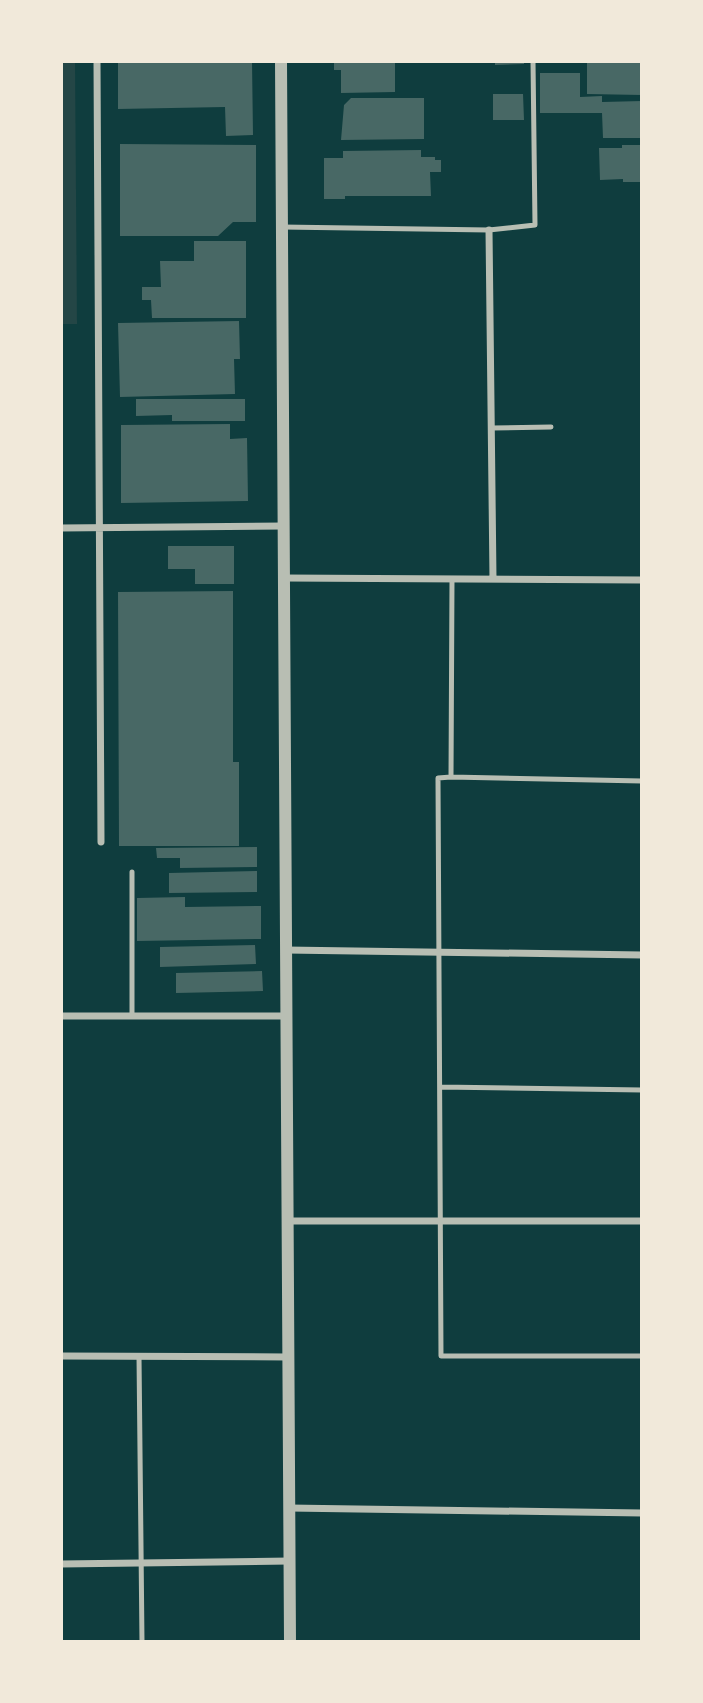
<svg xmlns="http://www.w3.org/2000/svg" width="703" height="1703" viewBox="0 0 703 1703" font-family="'Libre Baskerville',serif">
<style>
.green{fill:#244646}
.building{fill:#486865}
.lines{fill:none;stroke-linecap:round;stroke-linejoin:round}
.service{stroke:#b8beb3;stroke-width:5}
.minor{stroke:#b8beb3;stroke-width:7}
.tertiary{stroke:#b8beb3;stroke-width:12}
</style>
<rect width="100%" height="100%" fill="#0f3d3e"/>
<path class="green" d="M61,61H75L77,324H61Z"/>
<path class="building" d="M118,61H252L253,135L226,136L225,107L118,109Z
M334,61H395V92L341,93V70H334Z
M495,61H524V64L495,65Z
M587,61H642V95L587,94Z
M540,73H580V97L602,96V102L642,101V138H603L602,113H540Z
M493,94H523L524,120H493Z
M351,98H424V139L341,140L344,105Z
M120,144L256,145V222H233L218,236H120Z
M622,145H642V182H623V179L600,180L599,148H622Z
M421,150V157H435V160H441V172H430L431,196H345V199H324V158H343V151Z
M194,241H246V318H152L151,300H142V287H161L160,261H194Z
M239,321L240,359H234L235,394L120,397L118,323Z
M136,399H245V421H172V415L136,416Z
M230,424V439L247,438L248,501L121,503V425Z
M168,546H234V584H195V569H168Z
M233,591V762H239V846H119L118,592Z
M257,847V867L180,868V858H157L156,848Z
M257,871V892L169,893V873Z
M185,897V907L261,906V939L137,941V898Z
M255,945L256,964L160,967V947Z
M262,971L263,991L176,993V973Z"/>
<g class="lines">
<path class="service" d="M282,227L489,230L535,225L533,61
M492,428L551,427
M452,580L451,777L642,781
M451,777L438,778L441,1356H642
M132,872V1016
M440,1087L642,1090
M139,1356L142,1642"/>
<path class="minor" d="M97,61L101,842
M489,230L493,579
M61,528L284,526
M284,578L642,580
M286,950L642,955
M61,1016H287
M288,1221H642
M61,1356L288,1357
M289,1508L642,1513
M61,1564L290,1561"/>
<path class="tertiary" d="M281,61L290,1642"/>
</g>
<rect width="703" height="1703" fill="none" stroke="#f1e9da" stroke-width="126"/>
</svg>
